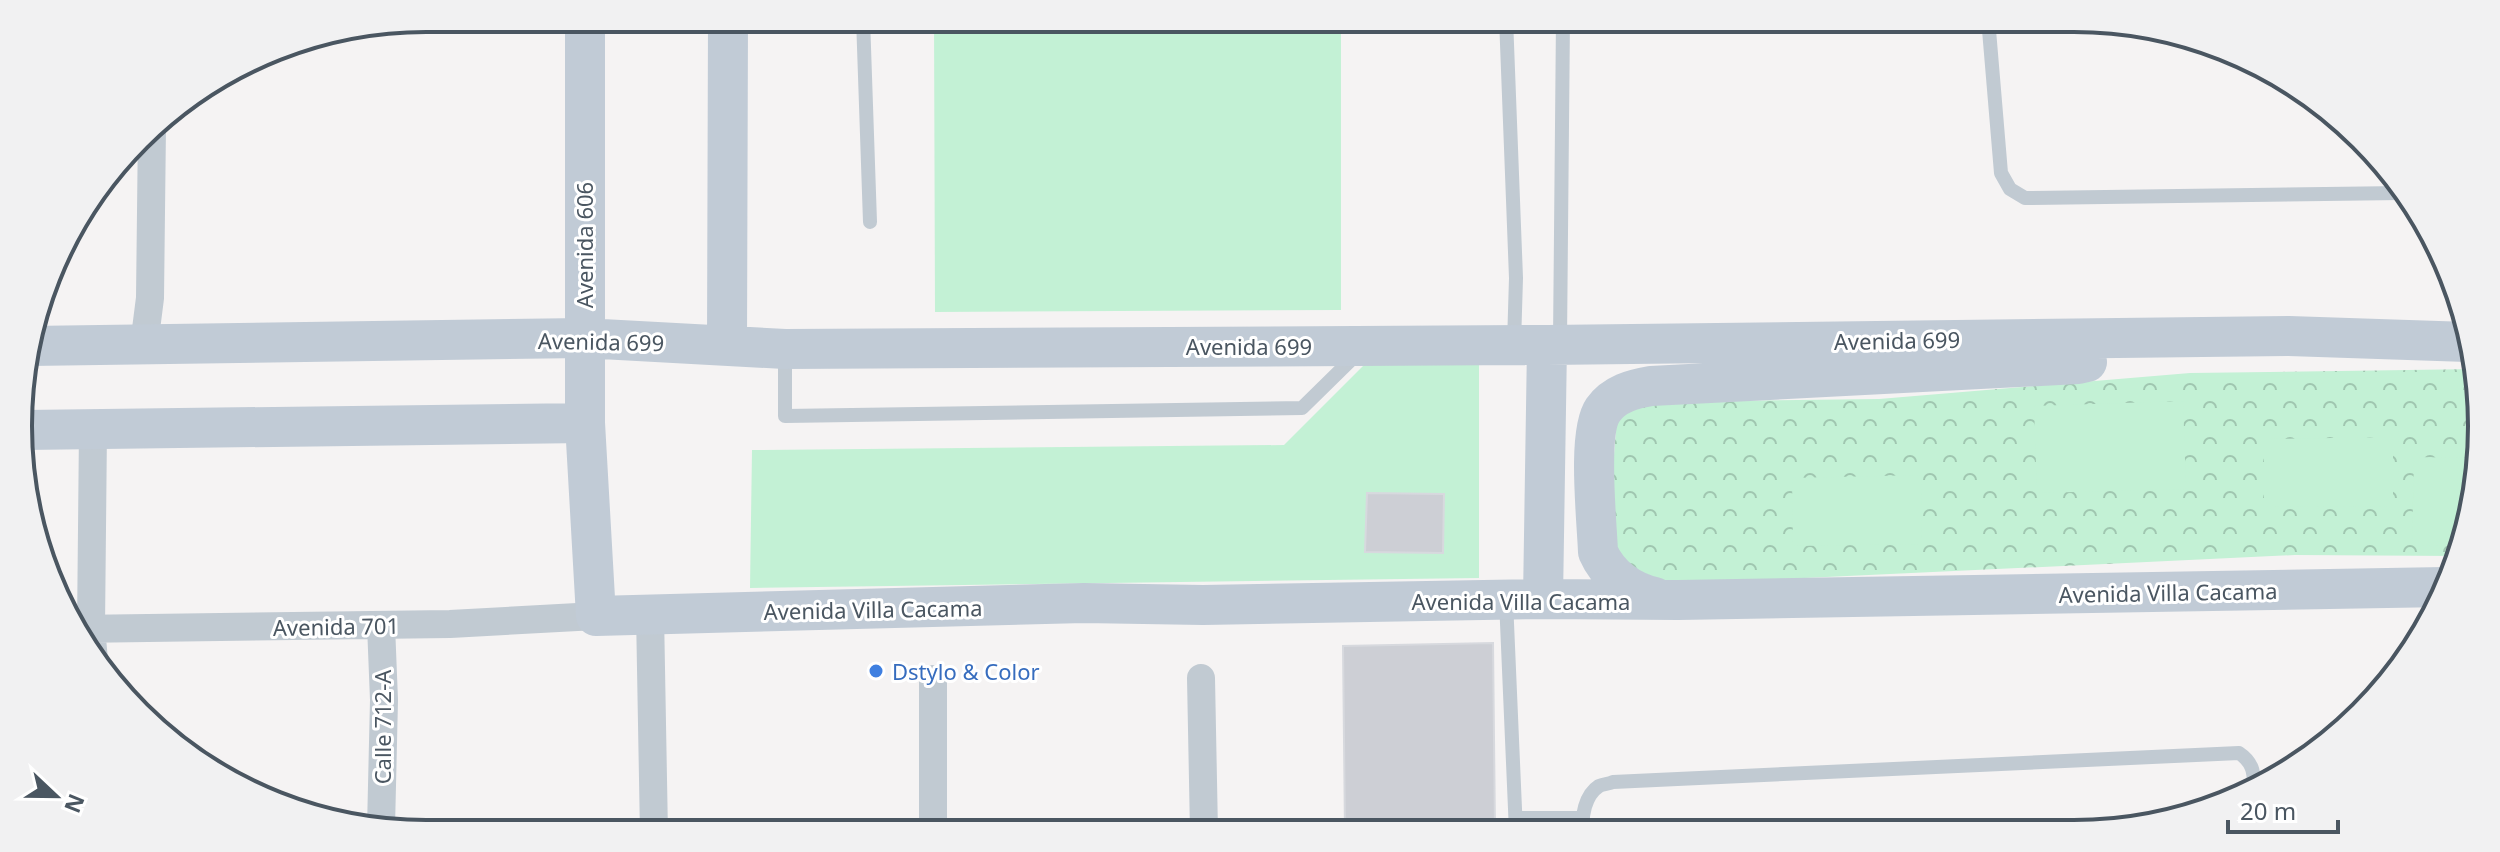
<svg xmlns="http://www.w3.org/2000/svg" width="2500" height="852" viewBox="0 0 2500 852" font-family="'Noto Sans',sans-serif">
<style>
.forest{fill:url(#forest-crowns)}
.garden{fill:#c3f1d5}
.building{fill:#cdcfd5;stroke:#d7d9de;stroke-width:2}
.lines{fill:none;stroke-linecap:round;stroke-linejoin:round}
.lane{stroke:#c1cad2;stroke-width:14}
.street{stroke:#c1cad2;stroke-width:28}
.secondary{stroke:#c1cbd6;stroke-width:40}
.shop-dot{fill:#3f7fe0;stroke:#fff;stroke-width:3}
.labels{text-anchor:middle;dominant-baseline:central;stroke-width:6;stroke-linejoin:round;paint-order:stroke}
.street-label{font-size:22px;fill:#4a5661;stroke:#fff}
.shop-label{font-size:22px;fill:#366cbe;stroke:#fff;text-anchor:start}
.rim{fill:none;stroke:#4a5661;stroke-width:4}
</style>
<defs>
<pattern id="forest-crowns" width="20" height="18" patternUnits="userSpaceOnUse" patternTransform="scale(2)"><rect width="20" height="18" fill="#c3f1d5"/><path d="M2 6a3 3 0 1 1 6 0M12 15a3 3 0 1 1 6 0" fill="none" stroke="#a0c6b0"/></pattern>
</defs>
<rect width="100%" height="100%" fill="#f5f3f3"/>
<path class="forest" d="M2477,369L2468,531L2458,556L2295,555L1637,586L1606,557L1617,417L1647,402L1879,399L2190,373Z"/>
<path class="garden" d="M934,18H1341V310L935,312Z
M1479,355V578L750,588L752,450L1284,445L1372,357Z
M2183,401L2186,489L2037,493L2034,406Z
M2393,437V506L2264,507V439Z
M2414,457L2473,458L2468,531L2462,546L2412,545Z
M1921,475L1922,544L1793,546L1792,478Z"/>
<path class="building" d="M1367,493L1444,494L1443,553L1365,552Z
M1493,643L1495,832H1345L1343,646Z"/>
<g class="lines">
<path class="lane" d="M863,18L870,222
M1506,18L1516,278L1514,344
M1988,18L2001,173L2010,189L2025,198L2402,193
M1560,341L1563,18
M785,351V416L1302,408L1357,354
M1506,600L1516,832
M1516,818H1581
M2016,831L2159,821
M1583,832C1581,817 1585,795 1599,786C1603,784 1609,784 1613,782L2239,753C2254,763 2255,775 2253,792"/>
<path class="street" d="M144,345L150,298L152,126
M93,429L91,628L94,660
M650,613L654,834
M381,625L384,700L381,828
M76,629L450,624L596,616
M1201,678L1204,832
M933,679V833"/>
<path class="secondary" d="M585,18V423L596,616L1084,603L1203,605L1543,599L1678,600L2445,587
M727,345L728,18
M30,346L583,338L785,349L1547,345L2289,336L2468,342
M25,430L585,423
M1655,597C1630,592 1608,575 1598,552C1597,522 1587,433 1603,410C1614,394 1633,389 1651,386L2078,364L2087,362
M1543,599L1547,345"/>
</g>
<circle class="shop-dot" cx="876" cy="671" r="8"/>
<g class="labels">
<g class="street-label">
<text transform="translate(584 245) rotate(-90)">Avenida 606</text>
<text transform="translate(1897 340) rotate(-1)">Avenida 699</text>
<text transform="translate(601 341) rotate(1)">Avenida 699</text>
<text x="1249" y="346">Avenida 699</text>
<text transform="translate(2168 592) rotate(-1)">Avenida Villa Cacama</text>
<text x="1521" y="601">Avenida Villa Cacama</text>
<text transform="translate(873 609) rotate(-1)">Avenida Villa Cacama</text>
<text transform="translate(336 626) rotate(-1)">Avenida 701</text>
<text transform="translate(382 727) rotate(-90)">Calle 712-A</text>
</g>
<g class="shop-label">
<text x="892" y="671">Dstylo &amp; Color</text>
</g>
</g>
<path d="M0 0H2500V852H0ZM426 32H2074A394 394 0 0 1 2468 426V426A394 394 0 0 1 2074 820H426A394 394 0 0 1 32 426V426A394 394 0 0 1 426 32Z" fill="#f1f1f2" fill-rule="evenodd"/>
<path class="rim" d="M426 32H2074A394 394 0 0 1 2468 426V426A394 394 0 0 1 2074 820H426A394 394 0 0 1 32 426V426A394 394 0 0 1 426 32Z"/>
<g transform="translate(56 796) rotate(112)" stroke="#ffffff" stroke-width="6" paint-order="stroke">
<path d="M0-6L14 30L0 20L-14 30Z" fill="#4a5661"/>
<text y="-12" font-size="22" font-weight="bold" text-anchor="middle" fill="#4a5661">N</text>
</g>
<path d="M2228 820v12h110v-12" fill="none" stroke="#4a5661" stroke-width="4"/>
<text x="2240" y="820" font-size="24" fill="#4a5661" stroke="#ffffff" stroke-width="6" paint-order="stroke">20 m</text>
</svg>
